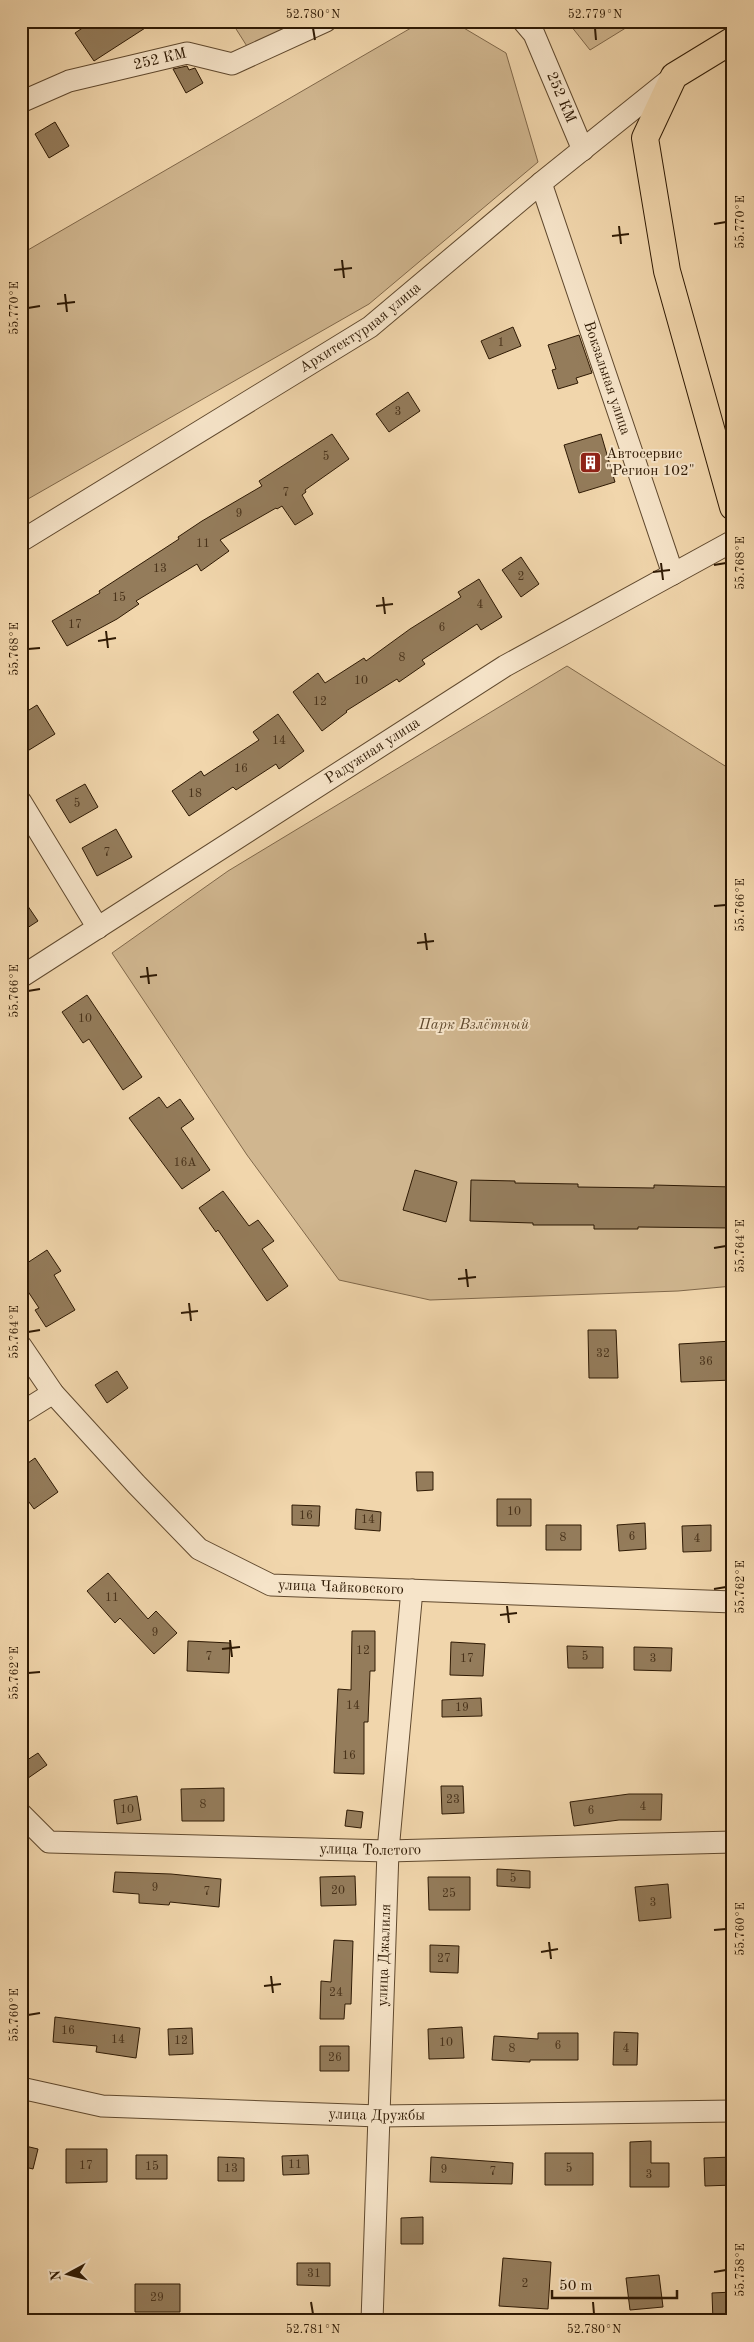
<svg xmlns="http://www.w3.org/2000/svg" width="754" height="2342" viewBox="0 0 754 2342" font-family="'Old Standard TT',serif">
<style>
.green{fill:#d0b68f;stroke:#80684a}
.building{fill:#947c5b;stroke:#2f1a04}
.lines{fill:none;stroke-linecap:round;stroke-linejoin:round}
.minor-casing{stroke:#60492e;stroke-width:23}
.major-casing{stroke:#2f1a04;stroke-width:28}
.minor{stroke:#f6e4c9;stroke-width:21}
.major{stroke:#f1d6ac;stroke-width:26}
.ticks{fill:none;stroke:#2f1a04;stroke-width:2}
.labels{text-anchor:middle;dominant-baseline:central;stroke-width:4;stroke-linejoin:round;paint-order:stroke}
.number-label{font-size:12px;fill:#48321a}
.street-label{font-size:15px;fill:#2f1a04;stroke:#f6e4c9}
.poi-label{font-size:15px;fill:#2f1a04;stroke:#f6e4c9;text-anchor:start}
.park-label{font-size:15px;font-style:italic;fill:#5f492e;stroke:#f6e4c9}
.neatline{fill:none;stroke:#2f1a04;stroke-width:2}
.ticks-label{font-size:12px;text-anchor:middle;fill:#2f1a04}
</style>
<rect width="100%" height="100%" fill="#f1d6ac"/>
<filter id="stains"><feTurbulence type="fractalNoise" baseFrequency=".004" numOctaves="4"/><feColorMatrix values="0 0 0 0 .2 0 0 0 0 .09 0 0 0 0 .02 0 0 0 .5 -.17"/></filter>
<radialGradient id="worn" r=".72"><stop offset=".6" stop-color="#630" stop-opacity="0"/><stop offset="1" stop-color="#630" stop-opacity=".3"/></radialGradient>
<path class="green" d="M231,21H312L250,51Z
M423,21H452L506,53L538,162L369,304L21,503V254Z
M567,21H637L590,50Z
M567,666L733,771V1286L678,1291L430,1300L339,1280L247,1155L112,953L228,871Z"/>
<path class="building" d="M93,21H156L94,61L75,33Z
M187,66L189,70L195,68L203,83L186,93L173,69Z
M55,122L69,146L49,158L35,134Z
M513,327L521,346L489,359L481,341Z
M579,335L592,373L576,378L578,383L558,389L552,370L556,369L548,345Z
M408,392L420,411L389,432L376,414Z
M332,434L349,459L305,490L306,492L302,495L313,514L295,525L282,506L277,509L276,508L220,540L229,551L201,571L197,564L136,601L139,604L117,619L67,646L52,621L100,593L99,591L179,539L178,537L202,521L262,486L259,481Z
M601,434L615,482L579,493L564,445Z
M521,557L539,584L521,597L502,570Z
M479,579L502,617L481,630L477,624L422,660L425,664L399,682L397,679L346,711L347,712L322,731L293,692L318,673L325,683L364,658L366,661L410,629L461,597L458,592Z
M37,705L55,734L21,755V715Z
M278,714L304,751L279,769L276,764L236,790L233,787L189,816L172,791L201,771L204,776L259,740L253,732Z
M85,784L98,807L70,823L56,800Z
M116,829L132,857L97,876L82,848Z
M21,896L38,921L21,932Z
M87,995L142,1077L123,1090L89,1039L83,1043L62,1012Z
M159,1097L167,1108L180,1099L194,1119L181,1128L210,1170L182,1189L129,1118Z
M415,1170L457,1182L446,1222L403,1210Z
M471,1180L515,1181V1183L578,1184V1187L654,1188V1185L733,1187V1228L638,1227V1229H594V1225H533V1223L470,1221Z
M223,1191L249,1226L258,1220L274,1241L262,1249L288,1286L267,1301L218,1230L216,1232L199,1208Z
M47,1250L61,1271L54,1275L75,1310L46,1327L35,1310L39,1308L21,1281V1267Z
M588,1330H616L618,1378H589Z
M733,1341V1380L681,1382L679,1344Z
M117,1371L128,1388L107,1403L95,1385Z
M35,1458L58,1492L34,1509L21,1491V1468Z
M416,1472H433V1490L417,1491Z
M497,1499H531V1526H497Z
M292,1505L320,1506L319,1526L292,1525Z
M356,1509L381,1512L380,1531L355,1529Z
M645,1523L646,1549L619,1551L617,1525Z
M546,1525H581V1550H546Z
M711,1525V1551L683,1552L682,1526Z
M108,1573L148,1619L156,1611L177,1633L154,1654L120,1618L115,1623L87,1591Z
M352,1631H375V1671H370L368,1722H364V1774L334,1773L338,1689L351,1690Z
M188,1641L230,1643L229,1673L187,1671Z
M451,1642L485,1644L483,1676L450,1675Z
M567,1646L603,1647V1668H568Z
M634,1647L672,1648L671,1671L634,1670Z
M481,1698L482,1716L442,1717V1700Z
M38,1753L47,1765L21,1783V1764Z
M441,1786H463L464,1813L442,1814Z
M224,1788V1821H182L181,1789Z
M629,1794H662L661,1820H619L574,1826L570,1802Z
M137,1796L141,1820L117,1824L114,1800Z
M347,1810L363,1812L361,1828L345,1826Z
M497,1869L530,1871V1888L497,1886Z
M115,1872L171,1874L221,1879L219,1907L170,1902L169,1905L139,1903V1894L113,1892Z
M355,1876L356,1905L321,1906L320,1877Z
M428,1877H470V1910H429Z
M668,1884L671,1918L639,1921L635,1887Z
M334,1940L353,1941L351,2004H345L344,2019H320L321,1981L331,1982Z
M430,1945L459,1946L458,1973L430,1972Z
M55,2017L140,2028L136,2058L96,2052L97,2046L53,2042Z
M462,2027L464,2058L429,2059L428,2029Z
M192,2028L193,2054L169,2055L168,2029Z
M614,2032L638,2033L637,2065H613Z
M538,2033H578V2060H530V2062L492,2060L494,2036L538,2039Z
M320,2046H349V2071H320Z
M651,2141V2163H669V2187H630V2142Z
M21,2145L38,2149L33,2169L21,2166Z
M66,2149H107V2182L66,2183Z
M545,2153H593V2185H545Z
M136,2155H167V2179H136Z
M308,2155L309,2174L283,2175L282,2156Z
M218,2157L244,2158V2181H218Z
M431,2157L513,2163L512,2184L430,2182Z
M733,2157V2185L705,2186L704,2158Z
M423,2217V2244H401V2218Z
M503,2258L551,2262L548,2309L499,2306Z
M297,2263H330V2286L297,2285Z
M659,2275L663,2307L630,2310L626,2278Z
M135,2284H180V2312H135Z
M733,2292V2321H713L712,2293Z"/>
<g class="lines">
<defs>
<g id="minor">
<path id="s1" d="M523,21L534,34L583,150"/>
<path id="s2" d="M21,102L69,81L187,53L232,64L326,21"/>
<path id="s3" d="M541,183L673,574"/>
<path id="s4" d="M21,541L370,327L541,183L673,77"/>
<path d="M21,802L98,928"/>
<path id="s5" d="M21,977L505,666L733,541"/>
<path id="s6" d="M21,1346L53,1393L136,1484L199,1549L271,1585L733,1602"/>
<path d="M21,1413L53,1393"/>
<path id="s7" d="M21,1814L49,1842L388,1851L733,1842"/>
<path id="s8" d="M21,2088L102,2106L379,2116L733,2111"/>
<path id="s9" d="M372,2321L388,1851L412,1590"/>
</g>
<path id="major" d="M733,40L674,76L645,138L667,271L733,507"/>
</defs>
<use href="#minor" class="minor-casing"/>
<use href="#major" class="major-casing"/>
<use href="#minor" class="minor"/>
<use href="#major" class="major"/>
</g>
<path class="ticks" d="M313,28L315,40M595,28L596,40M714,224L726,222M619,226L621,244M612,236L629,234M342,260L344,278M334,270L352,268M65,294L67,312M57,304L75,302M28,308L40,306M661,563L663,580M714,565L726,563M653,572L670,570M383,597L385,614M376,606L393,604M106,631L108,648M98,641L116,638M28,649L40,648M714,906L726,905M425,933L427,950M417,943L434,941M147,967L149,984M140,977L157,975M28,991L40,989M714,1248L726,1246M466,1269L468,1287M458,1279L476,1277M189,1303L191,1321M181,1313L198,1311M28,1332L40,1330M714,1589L726,1587M507,1606L509,1623M500,1615L517,1613M230,1640L232,1657M222,1649L240,1647M28,1673L40,1672M714,1930L726,1929M549,1942L551,1959M541,1952L558,1949M271,1976L273,1993M264,1986L281,1984M28,2015L40,2013M714,2272L726,2270M311,2302L313,2314M593,2302L594,2314"/>
<defs>
<symbol id="building-square" viewBox="-11 -11 22 22"><rect x="-9" y="-9" width="18" height="18" rx="4" fill="#8f2418" stroke="#f6e4c9"/><path d="M-4-6H4V6H1V3H-1V6H-4ZM-2.5-4.3h1.7v1.8h-1.7ZM.8-4.3h1.7v1.8H.8ZM-2.5-1h1.7V.8h-1.7ZM.8-1h1.7V.8H.8Z" fill="#fff"/></symbol>
</defs>
<g fill-rule="evenodd">
<use href="#building-square" x="578" y="450" width="25" height="25"/>
</g>
<g class="labels">
<g class="number-label">
<text x="501" y="343">1</text>
<text x="398" y="412">3</text>
<text x="326" y="457">5</text>
<text x="286" y="493">7</text>
<text x="239" y="514">9</text>
<text x="203" y="544">11</text>
<text x="160" y="569">13</text>
<text x="521" y="577">2</text>
<text x="119" y="598">15</text>
<text x="480" y="605">4</text>
<text x="75" y="625">17</text>
<text x="442" y="628">6</text>
<text x="402" y="658">8</text>
<text x="361" y="681">10</text>
<text x="320" y="702">12</text>
<text x="279" y="741">14</text>
<text x="241" y="769">16</text>
<text x="195" y="794">18</text>
<text x="77" y="804">5</text>
<text x="107" y="853">7</text>
<text x="85" y="1019">10</text>
<text x="185" y="1163">16А</text>
<text x="603" y="1354">32</text>
<text x="706" y="1362">36</text>
<text x="514" y="1512">10</text>
<text x="306" y="1516">16</text>
<text x="368" y="1520">14</text>
<text x="632" y="1537">6</text>
<text x="563" y="1538">8</text>
<text x="697" y="1539">4</text>
<text x="112" y="1598">11</text>
<text x="155" y="1633">9</text>
<text x="363" y="1651">12</text>
<text x="209" y="1657">7</text>
<text x="585" y="1657">5</text>
<text x="467" y="1659">17</text>
<text x="653" y="1659">3</text>
<text x="353" y="1706">14</text>
<text x="462" y="1708">19</text>
<text x="349" y="1756">16</text>
<text x="453" y="1800">23</text>
<text x="203" y="1805">8</text>
<text x="643" y="1807">4</text>
<text x="127" y="1810">10</text>
<text x="591" y="1811">6</text>
<text x="513" y="1879">5</text>
<text x="155" y="1888">9</text>
<text x="338" y="1891">20</text>
<text x="207" y="1892">7</text>
<text x="449" y="1894">25</text>
<text x="653" y="1903">3</text>
<text x="444" y="1959">27</text>
<text x="336" y="1993">24</text>
<text x="68" y="2031">16</text>
<text x="118" y="2040">14</text>
<text x="181" y="2041">12</text>
<text x="446" y="2043">10</text>
<text x="558" y="2046">6</text>
<text x="512" y="2049">8</text>
<text x="626" y="2049">4</text>
<text x="335" y="2058">26</text>
<text x="295" y="2165">11</text>
<text x="86" y="2166">17</text>
<text x="152" y="2167">15</text>
<text x="231" y="2169">13</text>
<text x="569" y="2169">5</text>
<text x="444" y="2170">9</text>
<text x="493" y="2172">7</text>
<text x="649" y="2175">3</text>
<text x="314" y="2274">31</text>
<text x="525" y="2284">2</text>
<text x="157" y="2298">29</text>
</g>
<g class="street-label">
<text stroke="none"><textPath href="#s2" startOffset="146">252 КМ</textPath></text>
<text stroke="none"><textPath href="#s1" startOffset="86">252 КМ</textPath></text>
<text stroke="none"><textPath href="#s4" startOffset="401">Архитектурная улица</textPath></text>
<text stroke="none"><textPath href="#s3" startOffset="206">Вокзальная улица</textPath></text>
<text stroke="none"><textPath href="#s5" startOffset="418">Радужная улица</textPath></text>
<text stroke="none"><textPath href="#s6" startOffset="421">улица Чайковского</textPath></text>
<text stroke="none"><textPath href="#s7" startOffset="361">улица Толстого</textPath></text>
<text stroke="none"><textPath href="#s9" startOffset="366">улица Джалиля</textPath></text>
<text stroke="none"><textPath href="#s8" startOffset="358">улица Дружбы</textPath></text>
</g>
<g class="poi-label">
<text x="606" y="454">Автосервис<tspan x="606" dy="17">"Регион 102"</tspan></text>
</g>
<g class="park-label">
<text x="474" y="1025">Парк Взлётный</text>
</g>
</g>
<rect width="754" height="2342" fill="none" stroke="#f1d6ac" stroke-width="55"/>
<g transform="translate(68 2274) rotate(263)" stroke="#f6e4c9" stroke-width="4" paint-order="stroke">
<path d="M0-4L9 19L0 12L-9 19Z" fill="#2f1a04"/>
<text y="-8" font-size="14" font-weight="bold" text-anchor="middle" fill="#2f1a04">N</text>
</g>
<path d="M552 2290v8h125v-8" fill="none" stroke="#2f1a04" stroke-width="2.5"/>
<text x="559" y="2290" font-size="15" fill="#2f1a04" stroke="#f6e4c9" stroke-width="4" paint-order="stroke">50 m</text>
<rect x="28" y="28" width="698" height="2286" class="neatline"/>
<g class="ticks-label">
<text x="313" y="18">52.780°N</text>
<text x="595" y="18">52.779°N</text>
<text transform="translate(740 222) rotate(-90)" y="4">55.770°E</text>
<text transform="translate(14 308) rotate(-90)" y="4">55.770°E</text>
<text transform="translate(740 563) rotate(-90)" y="4">55.768°E</text>
<text transform="translate(14 649) rotate(-90)" y="4">55.768°E</text>
<text transform="translate(740 905) rotate(-90)" y="4">55.766°E</text>
<text transform="translate(14 991) rotate(-90)" y="4">55.766°E</text>
<text transform="translate(740 1246) rotate(-90)" y="4">55.764°E</text>
<text transform="translate(14 1332) rotate(-90)" y="4">55.764°E</text>
<text transform="translate(740 1587) rotate(-90)" y="4">55.762°E</text>
<text transform="translate(14 1673) rotate(-90)" y="4">55.762°E</text>
<text transform="translate(740 1929) rotate(-90)" y="4">55.760°E</text>
<text transform="translate(14 2015) rotate(-90)" y="4">55.760°E</text>
<text transform="translate(740 2270) rotate(-90)" y="4">55.758°E</text>
<text x="313" y="2333">52.781°N</text>
<text x="594" y="2333">52.780°N</text>
</g>
<rect width="100%" height="100%" filter="url(#stains)"/>
<rect width="100%" height="100%" fill="url(#worn)"/>
</svg>
